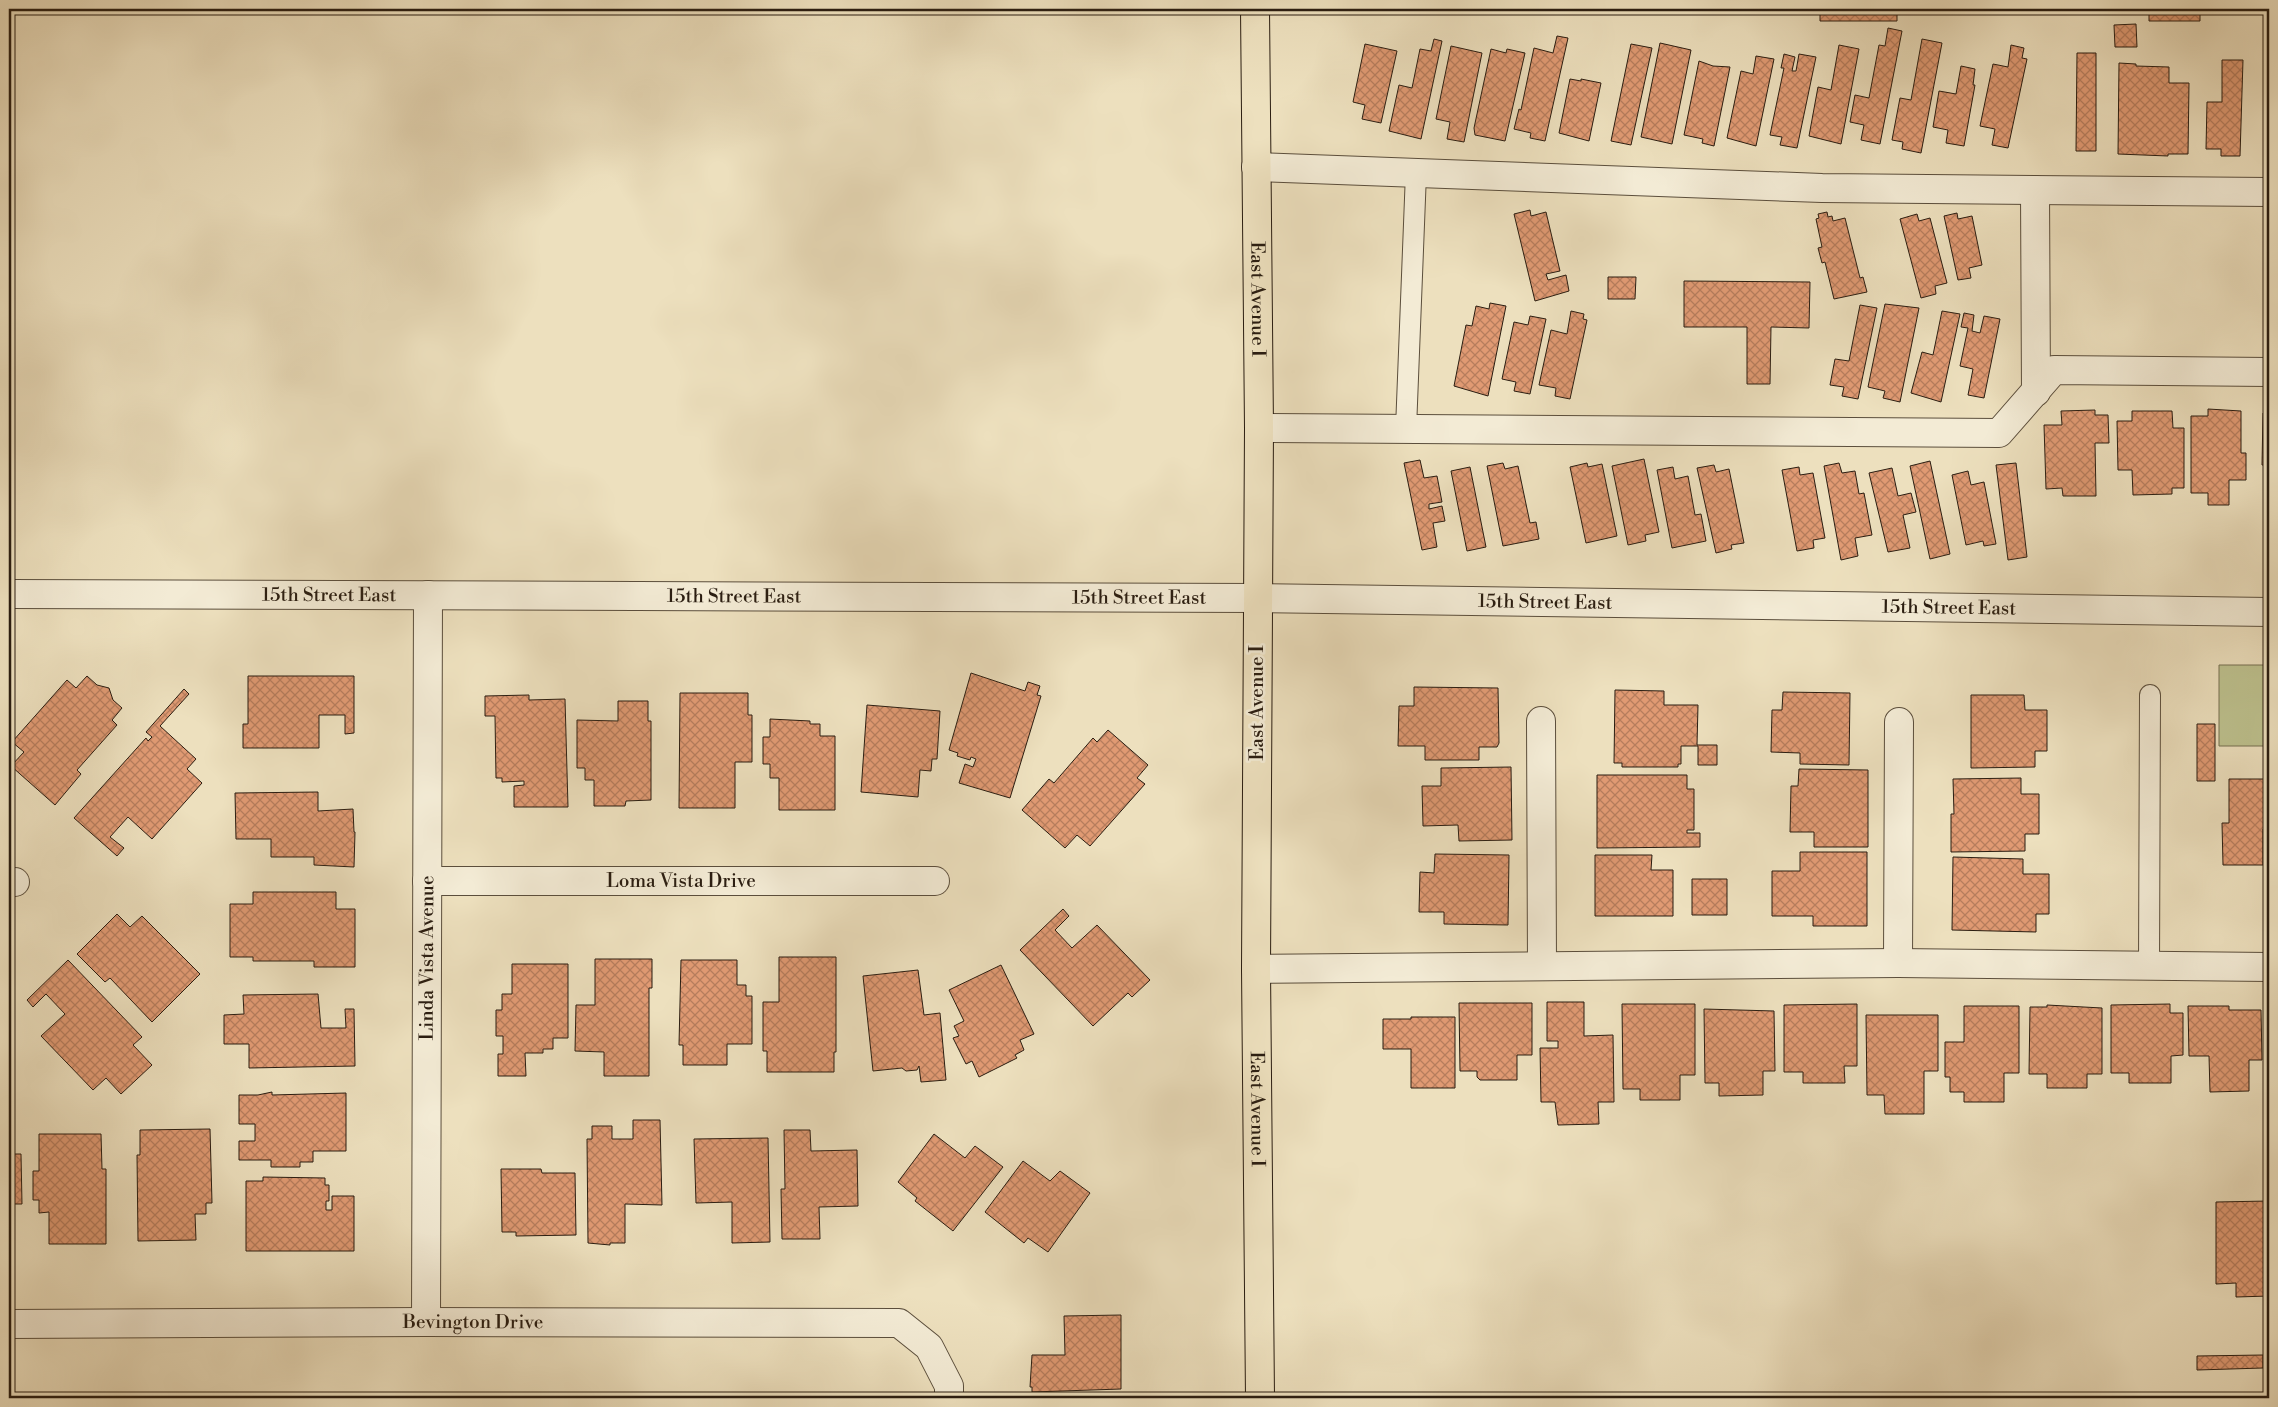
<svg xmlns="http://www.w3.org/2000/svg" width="2278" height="1407" viewBox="0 0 2278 1407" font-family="'Libre Bodoni',serif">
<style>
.green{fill:#bdc18e;stroke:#746f50}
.building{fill:url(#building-cross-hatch);stroke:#2a1d11}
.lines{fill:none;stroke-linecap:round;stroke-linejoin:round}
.service-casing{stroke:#5b4e3c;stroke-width:22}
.minor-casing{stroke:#5b4e3c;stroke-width:30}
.tertiary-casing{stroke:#5b4e3c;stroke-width:30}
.primary-casing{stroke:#2a1d11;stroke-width:30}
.service{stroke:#f3ebd5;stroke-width:20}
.minor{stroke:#f3ebd5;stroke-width:28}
.tertiary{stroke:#f3ebd5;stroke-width:28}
.primary{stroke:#ede0be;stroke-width:28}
.labels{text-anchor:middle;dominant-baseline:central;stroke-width:5;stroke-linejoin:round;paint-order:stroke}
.street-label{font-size:19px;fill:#2a1d11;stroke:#f3ebd5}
</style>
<defs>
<pattern id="building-cross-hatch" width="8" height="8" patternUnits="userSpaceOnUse" patternTransform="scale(1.25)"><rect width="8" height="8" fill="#e09a73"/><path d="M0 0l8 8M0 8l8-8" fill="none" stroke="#b67d5d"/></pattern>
</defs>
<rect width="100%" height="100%" fill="#ede0be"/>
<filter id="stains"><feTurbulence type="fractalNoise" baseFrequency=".004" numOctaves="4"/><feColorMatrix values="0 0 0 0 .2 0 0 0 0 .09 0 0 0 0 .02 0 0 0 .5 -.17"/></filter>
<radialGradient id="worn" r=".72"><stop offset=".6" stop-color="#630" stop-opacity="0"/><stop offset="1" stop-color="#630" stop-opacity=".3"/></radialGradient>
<path class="green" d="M2219,665H2269V746H2219Z"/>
<path class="building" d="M1820,9H1897V21H1820Z
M1924,9H2014V12L1938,11Z
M2149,9H2200V21H2149Z
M2136,24L2137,47H2115L2114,25Z
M1888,28L1902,31L1880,144L1861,140L1864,125L1850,122L1855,95L1869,98L1879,45L1885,46Z
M1557,36L1568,38L1545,141L1530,138L1531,133L1514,129L1519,109L1521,110L1534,48L1553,53Z
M1434,39L1442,41L1421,139L1389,131L1399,85L1412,88L1420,49L1431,51Z
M1922,39L1942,43L1921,153L1902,149L1903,142L1892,140L1900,98L1911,100Z
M1660,43L1691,50L1672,144L1641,137Z
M1365,44L1397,51L1381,123L1362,119L1365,105L1353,102Z
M1631,44L1652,48L1631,145L1611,141Z
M1839,45L1859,49L1841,144L1809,136L1818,87L1831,90Z
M2011,45L2024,48L2022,58L2027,59L2008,148L1992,145L1995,129L1980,126L1993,64L2008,67Z
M1451,46L1482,53L1464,142L1447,139L1450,122L1436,119Z
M1491,49L1506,53L1507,49L1525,53L1505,141L1475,135L1474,128Z
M2077,53H2096V151H2076Z
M1784,54L1795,57L1792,71H1796L1799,54L1816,57L1797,148L1780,145L1782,137L1770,135L1784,68H1781Z
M1756,56L1774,59L1756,146L1727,138L1741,71L1753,74Z
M2222,60H2243L2240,156H2221V149H2206L2207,102H2222Z
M1699,61L1713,66L1730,67L1714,146L1702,143L1703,139L1684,135Z
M2119,63L2136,64V66L2169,67V83H2189L2188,154H2168V156L2118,154Z
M1961,66L1975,69L1973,85H1975L1964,146L1946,143L1948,130L1933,127L1939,91L1956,94Z
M1570,79L1581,81V79L1601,83L1589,141L1559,133Z
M1530,210L1531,216L1546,212L1560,271L1546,274L1548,280L1566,275L1569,291L1535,301L1514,214Z
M1827,212L1828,217L1832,216L1833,221L1845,218L1860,278L1863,277L1867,292L1834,299L1825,262L1822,263L1818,248L1822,247L1816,219L1819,218L1818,214Z
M1957,213L1958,219L1972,216L1982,265L1969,268L1971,278L1958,280L1944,216Z
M1917,214L1919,221L1930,218L1947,283L1935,286L1936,294L1921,298L1900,219Z
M1608,277H1636L1635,299H1608Z
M1684,281L1810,282L1809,328L1771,327L1770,384H1747V327H1684Z
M1490,303L1506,306L1488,396L1454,386L1466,325L1472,326L1476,306L1489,309Z
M1885,304L1919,308L1900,402L1883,398L1885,391L1868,387Z
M1860,305L1877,308L1858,399L1842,396L1844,387L1830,385L1835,359L1849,361Z
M1571,311L1584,314L1583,319L1587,320L1570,399L1555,396L1556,388L1539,385L1551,330L1567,334Z
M1942,311L1960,314L1941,402L1911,393L1922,352L1933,355Z
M1964,313L1974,315L1972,331L1980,333L1984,316L2000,319L1984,398L1968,395L1973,369L1960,366L1968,328L1961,327Z
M1530,316L1546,319L1530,394L1514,391L1516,382L1502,379L1514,322L1528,325Z
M2208,409L2241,411V453H2246V480H2229V505H2208V493H2191V416H2208Z
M2095,410V415H2108L2109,443H2095L2096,496H2063L2062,488L2046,489L2044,425H2062L2061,411Z
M2132,411H2172L2173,428H2184V488H2172V494L2133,495L2132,470H2118L2117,421H2132Z
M2263,413H2269V465H2262Z
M1644,459L1659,532L1645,535L1646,541L1628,545L1612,466Z
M1420,460L1424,478L1437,476L1442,502L1429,504V509L1442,506L1445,521L1433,523L1437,547L1422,550L1404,463Z
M1930,461L1950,554L1930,559L1910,466Z
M1503,463L1505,469L1518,466L1530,523L1536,522L1539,539L1503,546L1487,466Z
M1587,463L1588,467L1602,464L1617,536L1586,543L1570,467Z
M1839,463L1842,473L1855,471L1859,494L1864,493L1872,535L1855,538L1858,556L1841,560L1824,466Z
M2016,463L2027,557L2008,560L1996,465Z
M1714,465L1716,472L1729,469L1744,543L1731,545L1732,549L1716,553L1697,468Z
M1470,467L1486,547L1467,551L1451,471Z
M1673,467L1675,479L1688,476L1695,515L1701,514L1706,541L1672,548L1657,470Z
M1799,467L1800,475L1813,473L1825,538L1813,540L1814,548L1797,551L1782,470Z
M1892,468L1898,496L1911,493L1916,512L1903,515L1910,548L1888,552L1869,473Z
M1968,471L1971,485L1984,482L1996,544L1984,546L1983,541L1966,545L1952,475Z
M971,673L1025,691L1028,682L1040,686L1037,695L1041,696L1010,798L959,783L965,764L973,767L976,759L971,757L970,760L957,756L958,753L949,750Z
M87,676L97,685L109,688L113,700L122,708L112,720L117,725L77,770L81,774L55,805L11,766L24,752L12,742L67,680L76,688Z
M248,676H354V733L345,734V715H319V748H243V724H248Z
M1414,687L1498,688L1499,743L1497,747H1479V760H1425V746H1398L1399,706H1414Z
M184,689L189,694L160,726L196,759L187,769L202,783L152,839L128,817L110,837L124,848L117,856L74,818L146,738L148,741L152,737L146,732Z
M1615,690L1664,691V705H1698L1697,745H1717V765H1698V746H1681V764H1678V767H1622V763H1614Z
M1783,692L1850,693L1849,765L1800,764V753L1771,752L1772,710H1782Z
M680,693H748V715H752V762H735V808H679Z
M529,695V700L565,699L568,807H514V786L524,785V781L502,782V778H496L495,716H485V696Z
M1971,695H2024L2025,710H2047V751H2035V767L1971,768Z
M618,701H648V721H651V800L626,801L625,806H594V780H585V768H577V720L618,721Z
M867,705L940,711L937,759H932L931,771L920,770L918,797L861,792Z
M770,719L810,721V724H820V736H835V810H779V778H770V764H763V737H770Z
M2197,724H2215V781H2197Z
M1108,730L1148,765L1137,778L1145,784L1090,846L1077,835L1065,848L1022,810L1049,779L1054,783L1093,738L1097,742Z
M1511,767L1512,840L1459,841L1458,825L1423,826L1422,786H1441V768Z
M1799,769L1868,770V847H1814V832H1790L1791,786H1798Z
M1597,775H1687V789H1694V830H1687V833H1700V847L1597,848Z
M2021,778V794H2039V834H2025V851L1951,852V814H1954L1953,779Z
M2229,779H2269V829H2263V865H2223L2222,823H2229Z
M318,792V811L353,809L354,832H355L354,867L314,865V857H271V839H236L235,793Z
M1800,852H1867V926H1813V916H1772V871H1800Z
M1435,854L1509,855L1508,925L1444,924V912H1419L1420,872L1434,873Z
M1595,855H1652L1651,870H1673V916H1595Z
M1953,857L2023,859V874H2049V914H2036V932L1952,930Z
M1692,879H1727V915H1692Z
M253,892H336V909H355V967H314V961H253V957H230V904H253Z
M1063,909L1069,916L1055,930L1072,948L1097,925L1150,980L1132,997L1128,993L1093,1026L1020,950Z
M117,914L130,927L142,916L200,974L152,1022L110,978L105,982L77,954Z
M779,957H836V1052H834V1072H767V1051H763V1002H779Z
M595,959H652V988H649V1076H604V1052L575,1051L576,1005H595Z
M68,960L142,1037L133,1045L152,1065L121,1094L106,1078L93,1090L41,1036L65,1014L46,994L33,1007L27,1000Z
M681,960H737V985H746V996H752V1044H727V1065H683V1045H679Z
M512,964H568V1038H553V1049H543V1053H525L526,1076H498V1054H503V1036H496V1010H502V994H512Z
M1001,965L1034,1034L1020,1040L1024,1050L1015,1055L1017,1058L979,1077L972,1061L966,1064L953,1038L959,1036L954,1026L964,1021L949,990Z
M918,970L924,1015L940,1013L946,1080L921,1082L919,1066L917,1070L906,1071L902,1068L873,1071L863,976Z
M318,994L321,1028H346L345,1009H354L355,1066L249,1068V1044H224V1015L244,1014L243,995Z
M1547,1002H1584V1036L1613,1035L1614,1102H1598L1599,1124L1558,1125L1555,1102H1541L1540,1048H1558V1041H1547Z
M1459,1003H1532V1055H1517V1080H1480L1477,1077V1071H1460Z
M1622,1004H1695V1075H1680V1100H1640V1089H1623Z
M1857,1004V1066H1844L1845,1083H1803V1072H1784V1005Z
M2170,1004V1013H2183V1055L2171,1056V1083H2129V1073H2111V1005Z
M2047,1005L2102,1008V1074H2087V1088H2047V1074H2029L2030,1007H2047Z
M1964,1006H2019V1073H2004V1102H1964V1092H1950V1077H1945V1042H1964Z
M2188,1006H2229V1010H2261L2262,1060H2249V1091L2210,1092L2209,1056H2189Z
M1704,1009L1774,1011L1775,1071H1763V1095L1719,1096V1083H1705Z
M1866,1015H1938V1071H1924V1114H1885L1884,1095H1867Z
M1411,1017H1455V1088H1411V1049H1383V1019H1411Z
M272,1092V1095L346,1093V1151H313V1162H300V1167H271V1160H239V1141H255V1124H239V1095H258Z
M633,1120H660L662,1205L625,1204V1243H610V1245L588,1243L587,1139H592V1126H612V1139H633Z
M210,1129L212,1203H206V1214H195L196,1240L138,1241L137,1155H140V1130Z
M784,1130H810L811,1151L857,1150L858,1206L819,1207L820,1239H782L781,1189H785Z
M39,1134H101L102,1169H106V1244H49V1212L39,1213V1200H33V1171H39Z
M934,1134L965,1158L975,1146L1003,1167L953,1231L915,1201L917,1198L898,1182Z
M768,1138L770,1242L732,1243V1202L696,1203L694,1139Z
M9,1154H21L22,1204H11L9,1202Z
M1023,1161L1050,1181L1060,1171L1090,1193L1048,1252L1028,1238L1024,1243L985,1212Z
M501,1169H541L542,1173H575L576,1235L516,1236V1232H502Z
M263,1177L325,1178V1185H329V1201H326V1210H332V1196H354V1251H246V1181H263Z
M2269,1201V1296L2236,1297V1283L2216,1284V1202Z
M1121,1315V1389L1032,1392V1387H1030L1032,1355H1065L1064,1316Z
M2263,1355V1368L2197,1370V1356Z
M136,1393L190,1394V1398H136Z
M813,1393L835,1395V1398H798V1395Z
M422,1394H477V1398H422Z"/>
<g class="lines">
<defs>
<path id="service" d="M1406,429L1416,173
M2149,966L2150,695"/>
<g id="minor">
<path d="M1256,167L1822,188L2269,192"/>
<path d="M2035,190L2036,392"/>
<path d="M1259,428L1999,433L2054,370L2269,372"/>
<path id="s1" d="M1257,598L2269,612"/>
<path d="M1541,721L1542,965"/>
<path id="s2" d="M427,881H935"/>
<path d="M9,882H15"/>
<path d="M1898,963L1899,722"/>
<path d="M1256,969L1898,963L2269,967"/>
<path id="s3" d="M426,1322L428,595"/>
<path id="s4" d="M9,1324L426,1322L899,1323L929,1347L949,1386V1398"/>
</g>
<g id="tertiary">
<path id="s5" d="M9,594L1257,598"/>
</g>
<g id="primary">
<path id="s6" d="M1255,9L1259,428L1256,969L1260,1398"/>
</g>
</defs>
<use href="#service" class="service-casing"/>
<use href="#minor" class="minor-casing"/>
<use href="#tertiary" class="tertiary-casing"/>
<use href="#primary" class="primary-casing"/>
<use href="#service" class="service"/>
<use href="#minor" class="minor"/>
<use href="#tertiary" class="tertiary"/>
<use href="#primary" class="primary"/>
</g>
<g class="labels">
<g class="street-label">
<text stroke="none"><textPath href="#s6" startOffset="290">East Avenue I</textPath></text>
<text stroke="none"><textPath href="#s5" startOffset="320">15th Street East</textPath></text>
<text stroke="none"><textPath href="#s5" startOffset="725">15th Street East</textPath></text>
<text stroke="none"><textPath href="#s5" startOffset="1130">15th Street East</textPath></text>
<text stroke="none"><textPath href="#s1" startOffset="288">15th Street East</textPath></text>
<text stroke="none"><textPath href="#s1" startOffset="692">15th Street East</textPath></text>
<text transform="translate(1257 703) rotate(-90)">East Avenue I</text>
<text stroke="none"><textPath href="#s2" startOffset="254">Loma Vista Drive</textPath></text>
<text stroke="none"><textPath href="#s3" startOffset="364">Linda Vista Avenue</textPath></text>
<text stroke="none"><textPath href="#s6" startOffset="1100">East Avenue I</textPath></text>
<text stroke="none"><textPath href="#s4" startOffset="464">Bevington Drive</textPath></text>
</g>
</g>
<rect width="2278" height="1407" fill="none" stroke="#ede0be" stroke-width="30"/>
<rect x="10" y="10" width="2258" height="1387" fill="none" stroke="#2a1d11" stroke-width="2.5"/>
<rect x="15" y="15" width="2248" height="1377" fill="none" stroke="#2a1d11"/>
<rect width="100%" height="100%" filter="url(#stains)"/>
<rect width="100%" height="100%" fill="url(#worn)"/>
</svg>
